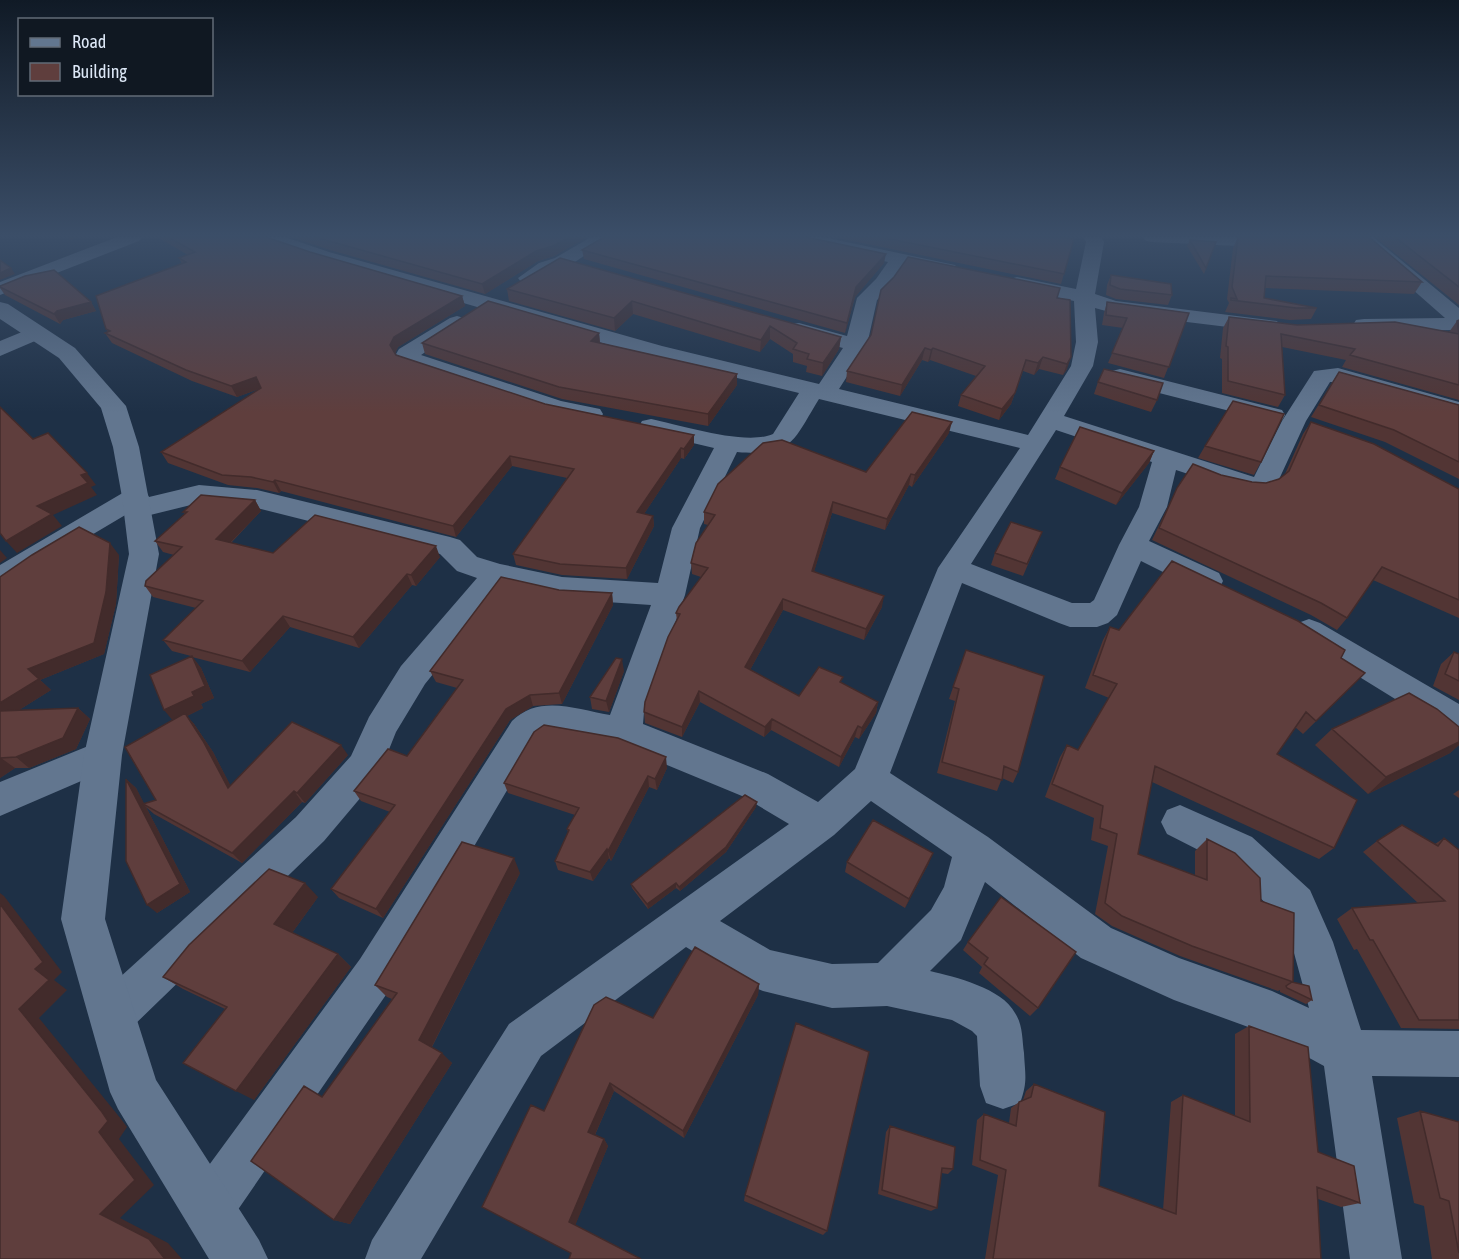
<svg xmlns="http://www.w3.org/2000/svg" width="1459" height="1259" viewBox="0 0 1459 1259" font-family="'Asap Condensed',sans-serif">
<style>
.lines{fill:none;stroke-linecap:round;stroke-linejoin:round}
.street{fill:#62768f;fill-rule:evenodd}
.secondary{fill:#62768f;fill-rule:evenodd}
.wall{fill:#523534}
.shaded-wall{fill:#422b2b}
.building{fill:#5f3e3d;stroke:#422b2b;stroke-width:1.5}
</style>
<rect width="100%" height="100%" fill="#1e3046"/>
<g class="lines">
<path class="street" d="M117,237H142L139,241L0,295V282Z
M259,237H285L329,252L662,346L819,384L843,348L791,334L788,329L791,324L799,323L847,336L857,298L876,279L888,262L792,241L789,237H823L955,265L958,269L955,273L948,275L904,265L890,287L877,300L867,345L839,389L1028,435L1071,366L1076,342L1074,301L1010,287L1007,283L1010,279L1017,277L1076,289L1086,242L1083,237H1101L1104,242L1095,294L1116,301L1269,320L1277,321L1280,326L1277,331L1269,332L1113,313L1095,308L1098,342L1093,366L1064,416L1254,477L1282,421L1314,371L1338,368L1459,402V417L1337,382H1330L1306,421L1275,488L1257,495L1243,492L1176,470L1167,507L1149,541L1219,573L1223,581L1219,589L1208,592L1197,589L1141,561L1117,615L1108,623L1097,627H1070L1059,623L962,583L890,773L988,837L1111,928L1179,958L1272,991L1309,1008L1291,942L1281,918L1224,863L1167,834L1161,822L1167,810L1180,805L1252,837L1310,890L1333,942L1361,1030L1459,1031V1077L1372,1076L1402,1259H1350L1324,1066L1262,1032L1174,1000L1081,958L985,882L961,940L930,971C955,977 1002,988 1015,1013C1023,1025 1022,1039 1024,1053C1025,1074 1028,1082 1020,1103L1003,1109L986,1103L980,1086L977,1036L972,1031L952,1020L887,1006L832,1008L763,991L748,985L686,947L541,1056L421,1259H365L372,1240L509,1024L789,824L742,796L621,746L547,733L536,741L390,989L226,1227L208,1234L190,1227L183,1209L190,1191L360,959L512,721C539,694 576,709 610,715L651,605L562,599L504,586L425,684L396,732L378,777L324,841L129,1030L113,1036L97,1030L91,1014L97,998L296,817L351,756L369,717L401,666L477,578L457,571L440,554L257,508L199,503L138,518L127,514L41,565L11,587L0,590V565L126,491L136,488L146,491L149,497L199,485L257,490L450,537L460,540L477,557L500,564L562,577L658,583L672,528L714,448L642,431L639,426L642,421L651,419C681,425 745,446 773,434L799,393L647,356L315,260L262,241ZM819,399L1020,448L938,568L855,769L818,802L768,774L643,724L644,712L685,595L700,528L737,452C793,457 793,441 819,399ZM1056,430L1152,462L1139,507L1119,545L1094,600L1090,603H1072L971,564ZM871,801L952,857L944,887L931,910L878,963L832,964L770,950L720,921L834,835Z
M591,237H612L569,266L553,271L535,282H521L518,278L539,263L555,258Z
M1143,237H1340L1337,241L1331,242L1238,246L1152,242L1146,241Z
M1353,237H1373L1459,308V330L1364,331L1356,330L1353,325L1356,320L1364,319L1445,318Z
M457,316L464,318L468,322L464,326L421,355L561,401L600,409L603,414L600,419C568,427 438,375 400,363L396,354L399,349L450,318Z
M34,327L42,328L45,333L42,338L0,356V341Z
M1120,369L1282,410L1285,415L1282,420L1273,422L1112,381L1109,376L1112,371Z
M1309,619L1320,623L1459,704V735L1447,731L1298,639L1293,631L1298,623Z
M103,740L116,744L121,755L116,766L0,816V782Z"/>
<path class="secondary" d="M0,302L8,304L75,348L126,406L139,447L159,554L122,755L105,919L156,1080L259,1240L268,1259H209L118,1109L110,1092L61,919L84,755L129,554L122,497L113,447L101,408L59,358L0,319Z"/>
</g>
<path class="wall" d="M157,237H266L310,252L462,296L465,306L398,347L395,353L396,355L545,404L694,445L684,459L681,458L644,514L653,516L654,526L627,579L562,575L516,565L513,554L567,478L512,466L456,537L281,491L279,493L257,488L228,485L168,463L161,452L261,388L237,397L192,381L112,343L105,333L108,331L106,329L182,264L179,258L188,255Z
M291,237H587L554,256L538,261L485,294L330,250Z
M833,237H1056L1074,239L1061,284Z
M1238,237L1422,282L1414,294L1265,288L1264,298L1317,308L1311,319L1290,320L1225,312L1229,303L1227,299L1233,248Z
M1375,237H1459V305Z
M1190,240L1216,242L1204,274L1187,246Z
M582,250L884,263L855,297L845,333L584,259Z
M560,258L841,337L839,349L822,376L806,372L807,366L793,362V354L770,339L760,352L633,314L615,331L509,301L507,289Z
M1111,275L1172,295L1168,305L1116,299L1106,295L1107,285Z
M0,286L91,302L96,311L63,320L60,324L5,295L0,288Z
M1057,298L1070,300L1067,369L1063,375L1039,369L1034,375L1023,371L1011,404L999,420L958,406L961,395L976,376L930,360L928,362L922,360L900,396L846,382L847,371Z
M1107,302L1189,313L1164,378L1108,363L1123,328L1102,325L1104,313Z
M1229,317L1297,325L1449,332L1457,321L1459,320V400L1342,367L1346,360L1282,347L1285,395L1278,407L1222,393V359L1220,358L1223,328Z
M599,333L600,343L737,374V385L708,426L562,399L425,354L422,343Z
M1339,372L1459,405V479L1385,442L1311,417Z
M1098,382L1157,400L1151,412L1094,394Z
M1311,422L1459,489V618L1373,580L1347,618L1337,630L1311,615L1152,540L1177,488L1221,475L1252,482L1266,483L1279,479L1285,474L1303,434Z
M949,433L912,487L909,485L885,530L832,513L814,571L882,607L864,640L783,610L750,670L799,696L842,684L878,702L876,713L859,739L855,737L839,767L771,730L764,737L700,702L682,737L645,723L644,712L677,621L676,613L701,577L692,574L691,563L708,525L704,524V512L866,472Z
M1205,446L1261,462L1254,475L1198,458Z
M1154,451L1149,463L1116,505L1055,479L1060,467Z
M255,500L261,511L231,543L273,553L440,557L416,586L412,585L359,648L290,627L250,672L192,657L201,668L214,698L201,704L203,708L187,716L194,724L213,752L230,785L348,755L305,803L302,802L242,863L154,814L146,807L190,892L157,913L126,779L136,788L144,804L156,800L173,720L191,656L172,651L163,640L196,608L153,597L145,586L174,555L163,552L155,541L185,514L183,512Z
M1042,532L1023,576L991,565L995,553Z
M119,555L116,604L104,654L40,680L51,690L19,710L78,708L90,719L76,749L29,768H15L0,778V577Z
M559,590L612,593L613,605L562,704L533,706L510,720L383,918L339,898L331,889L390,812L361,801L354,791L407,756L457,688L436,682L430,671Z
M1110,627L1119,630L1341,658L1352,686L1303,734L1295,727L1277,754L1334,848L1319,859L1152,782L1138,854L1195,876V851L1207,839L1261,901L1293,982L1312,1000L1306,1004L1280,992V990L1278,991L1180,956L1112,926L1095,914L1108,846L1091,840L1094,818L1045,797L1060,757L1067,745L1078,750L1109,698L1085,688L1103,640Z
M966,650L1018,772L1013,783L1002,778L997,791L937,773L955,701L949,699Z
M1454,652L1459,654V700L1433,686L1441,664Z
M624,671L609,712L592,709L590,697Z
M1459,727V745L1450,753L1368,794L1315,745L1332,729Z
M667,768L657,790L649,787L611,861L609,858L593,881L558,870L555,861L568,832L567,829L575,815L508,793L504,783Z
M1459,790V798L1453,794Z
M756,807L726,852L680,891L676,888L648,909L632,888L631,884Z
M1444,838L1459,850V1029L1401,1028L1357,949L1354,950L1337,919L1352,908L1418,903L1363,852L1377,841L1435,844Z
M847,862L929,863L905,908L845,872Z
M520,873L432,1047L452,1063L350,1224L334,1220L322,1097L392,999L387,997L375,985Z
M318,897L292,933L338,954L351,967L254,1100L225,1009L183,989L163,977Z
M1001,897L1038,1008L1030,1016L979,973L982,967L963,950L968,942Z
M759,984L758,995L684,1138L614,1091L595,1135L604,1139L608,1146L575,1225L571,1253L544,1111L653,1018Z
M1249,1026L1318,1152L1360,1203L1341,1207L1318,1199L1321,1259H985L998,1175L972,1165L977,1120L984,1114L1009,1123L1011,1108L1019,1102L1023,1100L1026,1091L1034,1084L1099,1186L1163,1210L1171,1102L1183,1095L1235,1116V1034Z
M1420,1111L1459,1122V1259H1432L1424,1206L1414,1203L1397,1118Z
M890,1126L953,1169L948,1174L941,1173L937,1208L931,1211L878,1194L886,1132Z
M745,1195L827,1231L823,1235L744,1201Z"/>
<path class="shaded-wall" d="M68,237H79L70,240Z
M569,237H587L554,256L538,261L485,294L482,284L536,251Z
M886,254L884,263L855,297L845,333L847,323L856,287Z
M11,268L15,274L0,280V273Z
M462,296L465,306L398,347L394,355L390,345L394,337Z
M632,301L633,314L615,331L614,318Z
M91,302L96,311L63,320L60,324L54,314L57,311Z
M770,326V339L760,352L761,340Z
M599,333L600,345L591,341Z
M841,337L839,349L822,376L823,363Z
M925,348L922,360L900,396L902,385Z
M933,348L930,360L928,362L931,350Z
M1043,357L1039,369L1034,375L1038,363Z
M1071,357L1067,369L1063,375L1067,364Z
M1026,360L1011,404L999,420L1002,409Z
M737,374V385L708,426V414Z
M256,377L261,388L237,397L231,386Z
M952,422L949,433L912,487L915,475Z
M694,435V445L684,459V449Z
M681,448V458L638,523L637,512Z
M1154,451L1149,463L1116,505L1122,493Z
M510,456L512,466L456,537L453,526Z
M87,473L96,485L91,487L97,495L53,515L62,526L17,553L6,541L37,506L81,475Z
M911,474L909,485L885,530L887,519Z
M275,480L281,491L279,493L273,482Z
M255,500L261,511L223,550L216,539Z
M833,502L832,513L811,582L812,571Z
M653,516L654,526L627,579L626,568Z
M110,543L119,555L116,604L104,654L40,680L28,669Z
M436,546L440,557L416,586L411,575Z
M0,550L7,558L0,563Z
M407,574L412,585L359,648L353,637Z
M612,593L613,605L562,704L559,693Z
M884,596L882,607L864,640L866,629Z
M783,599V610L745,679V667Z
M283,616L290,627L250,672L242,661Z
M192,656L201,668L214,698L201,704L203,708L187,716L194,724L213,752L237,798L164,710L192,692Z
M622,659L624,671L609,712L606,701Z
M39,679L51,690L0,722V703Z
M699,691L700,702L682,737V727Z
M530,695L533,706L510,720L383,918L376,909L506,709Z
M878,702L876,713L859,739L862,728Z
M78,708L90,719L76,749L29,768L16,757Z
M772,719L771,730L764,737L765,727Z
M858,726L855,737L839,767L841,757Z
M1459,742V745L1450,753L1368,794L1386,777Z
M341,745L348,755L305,803L297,793Z
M666,757L667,768L657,790L655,779Z
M0,758H1L15,768L0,778Z
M648,776L649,787L611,861L608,851Z
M126,779L136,788L145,805L143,804L146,807L190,892L157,913L147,905Z
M294,791L302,802L242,863L232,853Z
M757,802L756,807L726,852L680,891L679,887Z
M607,849L609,858L593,881L590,872Z
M933,853L929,863L905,908L909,899Z
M514,858L520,873L430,1050L419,1040Z
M305,883L318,897L289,937L274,924Z
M676,883V888L648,909L647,904Z
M0,893L4,896L62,972L54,980L67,990L39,1018L121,1119L127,1127L119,1139L154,1185L120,1218L168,1243L182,1259H165L100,1214L99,1132L19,1009L35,969L0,904Z
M338,954L351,967L254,1100L236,1091Z
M759,984L758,995L684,1138L683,1131Z
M442,1053L452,1063L350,1224L334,1220Z
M610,1083L614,1091L593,1139L588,1132Z
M604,1139L608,1146L575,1226L569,1222Z"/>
<path class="building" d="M168,237H266L310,252L462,296L394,337L390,345L396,355L545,404L694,435L684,449L681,448L637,512L653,516L626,568L560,564L513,554L574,469L510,456L453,526L275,480L273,482L251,477L222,475L161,452L261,388L256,377L231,386L186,370L105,333L110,331L106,329L96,296L186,262L179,258L195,252Z
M315,237H569L553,246L536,251L482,284Z
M604,237H806L886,254L856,287L847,323L582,250Z
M880,237H1056L1074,239L1064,274Z
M1238,237H1369L1422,282L1266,276L1264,298L1317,308H1296L1231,300V298L1237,299L1232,287Z
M1395,237H1459V287Z
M1190,240L1216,242L1206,268Z
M908,257L1060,288L1057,298L1070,300L1071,357L1067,364L1043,357L1038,363L1026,360L1015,393L1002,409L961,395L985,366L933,348L931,350L925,348L902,385L847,371L871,335L881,290L894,277Z
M560,258L841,337L823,363L807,359L809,354L793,349L797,343L770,326L761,340L632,301L614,318L507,289Z
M0,260L11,268L0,273Z
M54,270L91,302L57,311L54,314L0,287V286L25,276Z
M1111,275L1171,284L1172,295L1120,289L1110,285Z
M488,301L599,333L591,341L737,374L708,414L559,387L422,343Z
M1107,302L1189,313L1169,367L1112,353L1127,318L1106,315Z
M1229,317L1297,325L1395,322L1459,334V385L1350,355L1355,349L1281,334L1285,395L1228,381V347L1226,346Z
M1459,320V334L1457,321Z
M1104,369L1163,383L1157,400L1098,382Z
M1339,372L1459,405V462L1394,430L1319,405Z
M1233,401L1284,414L1261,462L1205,446Z
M0,407L33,439L48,433L87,473L81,475L88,483L37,506L52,514L6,541L0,533Z
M912,412L952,422L915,475L911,474L887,519L833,502L812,571L884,596L866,629L783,599L745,667L799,696L819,667L843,677L840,682L878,702L862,728L858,726L841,757L772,719L765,727L699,691L682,727L644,712L645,702L668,637L680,614L676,613L679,607L708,568L691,563L696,543L715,515L704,512L718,484L763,443L782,440L866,472Z
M1311,422L1374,444L1459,489V600L1382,567L1347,618L1321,603L1159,528L1177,488L1193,464L1221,475L1252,482L1266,483L1279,479L1289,471Z
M1080,427L1154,451L1122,493L1060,467Z
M201,495L255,500L216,539L273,553L315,515L436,546L411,575L407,574L353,637L283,616L242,661L163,640L203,601L145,586L146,581L182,547L155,541L187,512H183Z
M1011,522L1042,532L1027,564L995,553Z
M79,527L110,543L106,592L94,643L28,669L39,679L0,703V577L32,555Z
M1172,561L1298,621L1345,650L1341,658L1365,673L1316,721L1306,712L1277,754L1357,800L1334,848L1155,766L1138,854L1207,880V839L1235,853L1260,878L1261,901L1294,913L1293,982L1192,946L1122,916L1105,903L1117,834L1100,828L1103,806L1052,784L1067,745L1078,750L1117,684L1093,675L1110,627L1119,630Z
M501,577L559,590L612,593L559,693L530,695L506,709L376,909L331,889L395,805L354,791L388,749L407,756L463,680L430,671Z
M966,650L1044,676L1018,772L1004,766L1002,780L942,762L959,689L953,687Z
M1454,652L1459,654V681L1445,674Z
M192,656L205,686L192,692L194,696L164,710L150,675Z
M616,658L622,659L606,701L590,697Z
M1409,693L1437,709L1459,727V742L1386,777L1332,729Z
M78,708L63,738L16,757L0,758V711Z
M185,713L203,741L228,788L292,722L341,745L297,793L294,791L232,853L143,804L156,800L125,747Z
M544,725L618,738L666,757L655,779L648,776L608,851L607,849L590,872L555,861L569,830L567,829L579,808L504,783L534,732Z
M126,779L180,884L147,905L126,861Z
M745,795L757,802L726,847L679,887L676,883L647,904L631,884Z
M873,820L933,853L909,899L847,862Z
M1402,825L1438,846L1444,838L1459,850V1020H1419L1373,940H1370L1352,908L1445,901L1377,841Z
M462,842L514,858L419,1040L442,1053L334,1220L251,1161L304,1086L322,1097L397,993L375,985Z
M269,869L305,883L274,924L338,954L236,1091L183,1063L227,1007L163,977L189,945Z
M1001,897L1076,952L1038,1008L984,964L988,958L968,942Z
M0,904L43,962L35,969L49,980L19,1009L102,1112L108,1121L99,1132L135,1180L100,1214L149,1239L165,1259H0Z
M695,947L759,984L683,1131L610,1083L588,1132L604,1139L569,1222L641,1259H569L571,1253L482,1207L531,1105L544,1111L594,1005L606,997L653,1018Z
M1292,982L1309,986L1312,1000L1287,988L1286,986Z
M796,1023L869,1052L827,1231L745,1195Z
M1249,1026L1308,1047L1318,1152L1354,1166L1360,1203L1317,1187L1321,1259H993L1006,1170L980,1160L984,1114L1016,1126L1019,1102L1031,1097L1034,1084L1105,1112L1099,1186L1176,1214L1183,1095L1250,1122Z
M1420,1111L1459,1122V1253L1449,1201L1440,1198Z
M890,1126L955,1147L953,1169L942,1168L937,1208L882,1190Z"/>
<linearGradient id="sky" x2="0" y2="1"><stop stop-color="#101a26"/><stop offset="0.57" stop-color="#3b4e68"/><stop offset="1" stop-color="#3b4e68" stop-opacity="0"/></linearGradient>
<rect width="1459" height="413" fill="url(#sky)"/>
<rect x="18" y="18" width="195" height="78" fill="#101822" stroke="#626b77" stroke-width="1.5"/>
<rect x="30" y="38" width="30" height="9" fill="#62768f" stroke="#626b77" stroke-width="1.5"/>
<text x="72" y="48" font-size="18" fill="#dde8f7">Road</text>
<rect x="30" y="63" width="30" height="18" fill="#5f3e3d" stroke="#626b77" stroke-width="1.5"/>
<text x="72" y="78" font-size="18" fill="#dde8f7">Building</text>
</svg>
